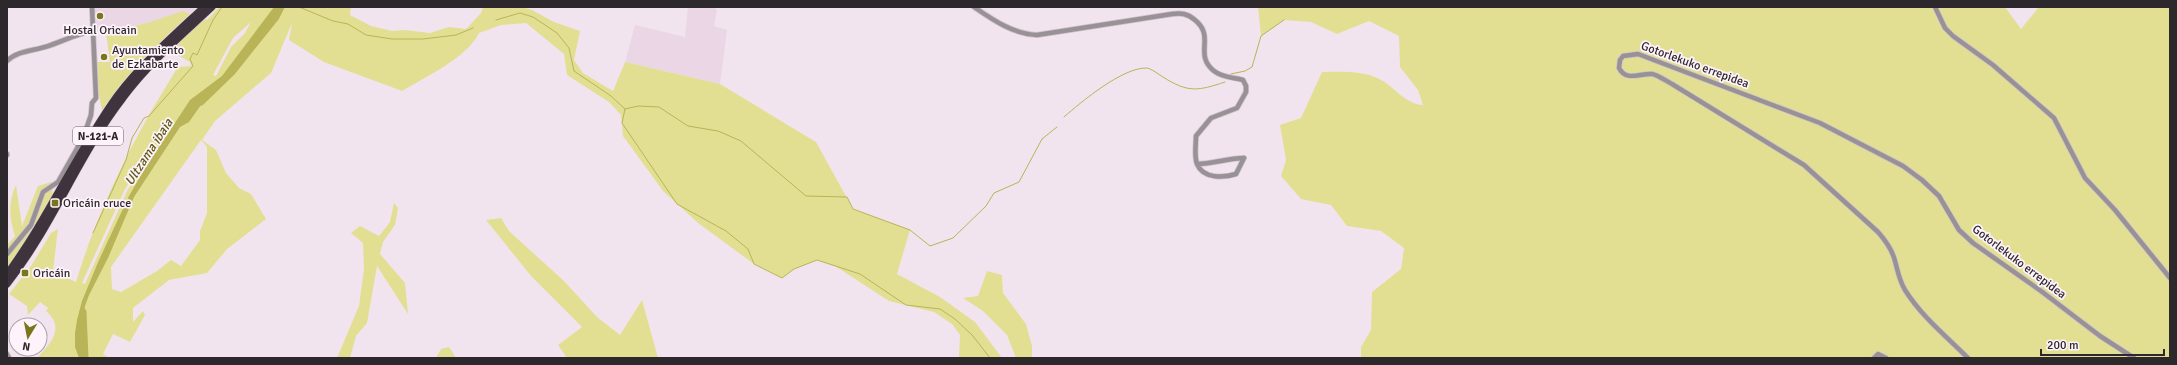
<svg xmlns="http://www.w3.org/2000/svg" width="2177" height="365" viewBox="0 0 2177 365" font-family="Signika,sans-serif">
<style>
.built{fill:#ead6e5}
.green{fill:#e2df93;fill-rule:evenodd}
.water{fill:#b8b457}
.lines{fill:none;stroke-linecap:round;stroke-linejoin:round}
.stream{stroke:#b8b457;stroke-width:1}
.river{stroke:#b8b457;stroke-width:7}
.minor-casing{stroke:#cfc2cc;stroke-width:6}
.highway-casing{stroke:#cfc2cc;stroke-width:8}
.minor{stroke:#989297;stroke-width:4.5}
.highway{stroke:#3f343d;stroke-width:7}
.poi-dot{fill:#7a761b;stroke:#fef3fb;stroke-width:1.5}
.labels{text-anchor:middle;dominant-baseline:central;stroke-width:3.5;stroke-linejoin:round;paint-order:stroke}
.shield{fill:#fef3fb;stroke:#6c656a;stroke-width:1}
.shield-label{font-size:11px;font-weight:bold;fill:#2d282c}
.poi-label{font-size:12px;fill:#2d282c;stroke:#fef3fb;text-anchor:start}
.street-label{font-size:12px;fill:#2d282c;stroke:#fef3fb}
.water-label{font-size:13px;font-style:italic;fill:#5e5a15;stroke:#fef3fb}
</style>
<rect width="100%" height="100%" fill="#f2e4ef"/>
<path class="built" d="M95,7H197L190,14L183,11L150,22L106,33H97Z
M688,7H711L717,9L714,26L727,30L720,84L625,62L635,25L685,37Z"/>
<path class="green" d="M219,7H351L350,15L371,26L392,31L405,30L430,33L449,27L466,29L481,13L483,7H522L532,10L554,22L580,31L574,60L583,73L613,91L625,62L720,84L816,142L853,209L910,230L897,274L940,297L975,322L1002,358H959L960,335L952,324L934,312L889,301L835,266L817,260L794,269L782,278L754,264L698,223L663,191L623,136L621,115L609,102L567,75L564,54L526,23L501,25L479,33C468,57 424,78 402,91L324,62L289,40L292,23L271,73L215,121L202,140L216,150L226,173L239,188L251,194L266,219L227,249L207,273L169,280L133,308V322L143,311L145,315L130,342L113,334L103,354L109,358H37C50,344 66,328 46,311L48,308L40,302L28,315L27,306L9,294L31,266L51,233L58,229L53,271L76,282C99,206 136,133 178,67L191,66L190,62L172,52L199,21L208,19ZM251,22L245,33L231,47L216,76L213,75L233,38ZM201,140L207,147V213L200,231V240L181,266L171,260L157,271L121,292L112,289L111,267ZM158,141L127,191L85,284L82,283L125,189Z
M1258,7H2005L2021,29L2039,7H2170V358H1361V347L1371,330L1372,292L1401,269L1404,248L1381,231L1347,226L1331,205L1301,199L1281,176L1286,160L1280,125L1301,118L1322,72C1342,72 1363,70 1381,80C1396,88 1405,104 1423,105L1418,90L1400,67L1399,36L1369,21L1337,34L1311,22L1284,20L1261,36Z
M183,11L190,14C159,43 125,74 102,111L99,95L97,62H110L106,33L150,22Z
M51,182L53,194L21,248L7,268V245L15,236C9,217 8,203 16,185L22,226L38,186Z
M394,203L398,208L395,225L383,242L380,254L405,283L408,314L377,266L367,323L356,336L350,358H337L359,306L364,269L363,243L351,233L360,226L379,236L390,222Z
M501,218L509,231L564,281L597,317L620,335L642,300L658,358H567L558,345L582,327L531,276L486,220Z
M987,271L1002,275L1003,293L1026,324L1032,346V358H1016L1007,335L983,311L963,298L978,296Z
M449,347L456,358H436L441,349Z"/>
<path class="water" d="M274,7H284L208,95L189,122L180,127L134,197L108,258L89,295L85,306L83,321L85,358H79L75,347V333L77,320L82,301L99,260L129,196L144,170L190,100L222,76Z"/>
<g class="lines">
<path class="stream" d="M299,7L333,21L348,24L366,35L392,39H423L456,35L473,28
M496,20L520,13L533,17L557,33L569,48L574,71L611,96L625,109
M1231,74L1245,71L1252,67L1261,36L1284,20
M625,109L638,106L659,107L688,126L718,131L741,141L806,196L847,197L853,209L910,230L930,246L953,238L986,206L994,193L1019,182L1042,139L1057,127
M625,109L622,123L677,204L726,231L748,249L754,264L782,278L794,269L817,260L860,274L906,305L940,309L955,319L973,336L990,358
M1064,117C1081,102 1123,67 1147,68C1152,69 1158,74 1163,77C1188,93 1198,91 1225,82
M93,233L126,160L132,138L144,118L149,116L193,66L190,59L193,53L197,55L213,20L222,7"/>
<path class="river" d="M201,102L232,72L276,17L281,7
M83,312L85,358"/>
<defs>
<path id="minor" d="M974,7C993,20 1013,34 1037,35L1172,14C1181,13 1187,13 1195,20C1216,37 1193,54 1214,71C1223,78 1233,77 1243,80L1246,86V92L1237,108L1211,118L1196,136C1196,145 1194,156 1197,164C1203,179 1224,178 1236,174L1244,158
M1935,7L1945,28L1953,36L1993,65L2054,118L2085,178L2115,210L2170,278
M7,61C17,51 32,51 45,47C62,42 75,34 93,31
M7,154V155
M1197,164C1213,164 1228,158 1244,158
M7,254L31,225L43,192L58,182L83,138L91,115L92,103L96,98L92,7
M7,354L9,358
M1874,358L1878,354L1886,358
M1968,358C1946,336 1922,317 1905,290C1899,280 1898,272 1895,261C1892,249 1886,241 1878,232L1804,165L1672,84C1666,81 1658,75 1652,74C1640,73 1626,82 1619,68L1620,60L1623,56L1638,54L1820,123L1903,166L1922,180L1939,196L1959,230L1973,243L2041,291L2100,336L2134,358"/>
<path id="highway" d="M7,274C49,217 76,153 117,96C142,63 174,35 204,7
M7,284C53,226 78,156 123,98C148,64 181,36 212,7"/>
</defs>
<use href="#minor" class="minor-casing"/>
<use href="#highway" class="highway-casing"/>
<use href="#minor" class="minor"/>
<use href="#highway" class="highway"/>
</g>
<g class="poi-dot">
<circle cx="100" cy="16" r="4"/>
<circle cx="104" cy="57" r="4"/>
<rect x="51" y="199" width="8" height="8" rx="2"/>
<rect x="21" y="269" width="8" height="8" rx="2"/>
</g>
<g class="labels">
<rect class="shield" x="73" y="127" width="50" height="18" rx="3"/>
<g class="shield-label">
<text x="98" y="136">N-121-A</text>
</g>
<g class="poi-label">
<text x="100" y="30" text-anchor="middle">Hostal Oricain</text>
<text x="112" y="50">Ayuntamiento<tspan x="112" dy="14">de Ezkabarte</tspan></text>
<text x="63" y="203">Oricáin cruce</text>
<text x="33" y="273">Oricáin</text>
</g>
<g class="street-label">
<text transform="translate(1695 65) rotate(20)">Gotorlekuko errepidea</text>
<text transform="translate(2019 262) rotate(37)">Gotorlekuko errepidea</text>
</g>
<g class="water-label">
<text transform="translate(149 152) rotate(-57)">Ultzama ibaia</text>
</g>
</g>
<rect width="2177" height="365" fill="none" stroke="#2d282c" stroke-width="16"/>
<g transform="translate(28 337) rotate(190)"><circle r="19" fill="#fef3fb" stroke="#aaa2a8"/>
<path d="M0-3L7 15L0 10L-7 15Z" fill="#7a761b"/>
<text y="-6" font-size="11" font-weight="bold" text-anchor="middle" fill="#2d282c">N</text>
</g>
<path d="M2041 349v6h123v-6" fill="none" stroke="#2d282c" stroke-width="2"/>
<text x="2047" y="349" font-size="12" fill="#2d282c" stroke="#fef3fb" stroke-width="3" paint-order="stroke">200 m</text>
</svg>
